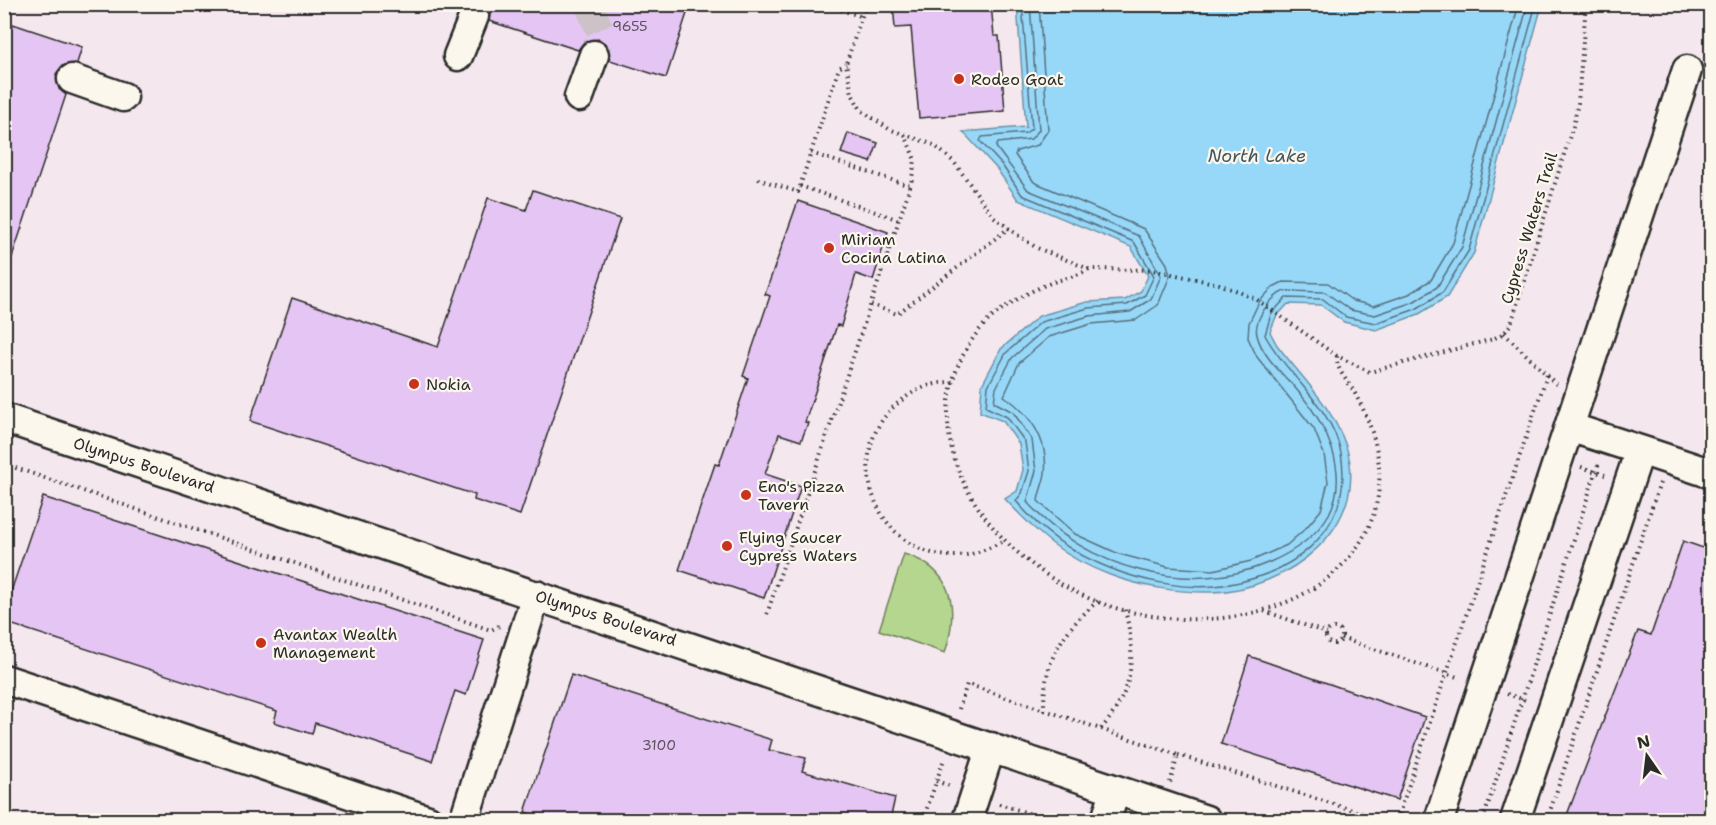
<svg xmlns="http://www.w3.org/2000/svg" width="1716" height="825" viewBox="0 0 1716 825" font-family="'Shantell Sans',sans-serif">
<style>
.green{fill:#b5d68f;stroke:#70805d;stroke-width:1.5}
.water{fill:#97d8f9;stroke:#6c93a7;stroke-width:1.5}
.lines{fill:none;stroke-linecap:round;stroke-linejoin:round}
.shore{stroke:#56707d;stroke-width:1.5}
.building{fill:#e5c5f3;stroke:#2b2b2b;stroke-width:1.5}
.minor-tunnel{stroke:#ccc2c7;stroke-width:28;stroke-dasharray:28 14;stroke-linecap:butt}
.minor-casing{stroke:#2b2b2b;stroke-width:33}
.path{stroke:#2b2b2b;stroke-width:4;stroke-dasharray:1.5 4.5;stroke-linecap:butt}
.minor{stroke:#fbf7ec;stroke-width:28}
.poi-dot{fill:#c8321e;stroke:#fbf7ec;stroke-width:2}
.labels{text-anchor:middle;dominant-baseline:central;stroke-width:4.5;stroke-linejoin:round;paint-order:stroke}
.number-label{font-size:14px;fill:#5a525d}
.poi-label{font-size:16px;fill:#2b2b2b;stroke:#fbf7ec;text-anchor:start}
.street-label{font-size:16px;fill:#2b2b2b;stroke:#fbf7ec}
.water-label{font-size:18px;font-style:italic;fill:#46565e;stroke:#fbf7ec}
</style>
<rect width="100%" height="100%" fill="#f4e8ee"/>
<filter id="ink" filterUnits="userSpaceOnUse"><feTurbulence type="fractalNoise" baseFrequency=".0167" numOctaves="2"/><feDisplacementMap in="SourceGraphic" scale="12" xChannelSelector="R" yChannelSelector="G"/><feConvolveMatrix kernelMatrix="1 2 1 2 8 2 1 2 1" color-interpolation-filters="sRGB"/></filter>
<g filter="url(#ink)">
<path class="green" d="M904,554C954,569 959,608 945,653L879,630Z"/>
<path class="water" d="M1017,5H1542L1474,253L1447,297L1419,314L1376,330L1344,322L1321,305L1288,304L1276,317L1270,332L1277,345C1302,378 1332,406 1346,446C1372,527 1286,590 1213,592C1180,593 1142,587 1110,575C1064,558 1038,534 1005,499L1017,491L1023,470L1019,444L1003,421L980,412L982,385L1001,349L1039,316L1087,302L1125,300L1141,291L1148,276L1131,247L1018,200L997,169L963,132L1026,127Z"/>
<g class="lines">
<path class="shore" d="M1022,4L1032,128L1026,133L982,137L980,141L1002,165L1022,195L1134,242L1154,276L1145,295L1127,305L1088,308L1041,322L1006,353L988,386L986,407L1007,417L1025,442L1029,471L1022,493L1016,501C1043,533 1073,554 1112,569C1142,581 1182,589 1215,586C1288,579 1355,533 1341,453C1332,406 1286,375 1265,335L1271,314L1286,298L1323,299L1346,317L1376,323L1416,309L1443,292L1469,250L1536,4
M1030,4L1039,130L1031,139L998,143L996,147L1028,190L1139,236L1161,276L1151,299L1130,312L1089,316L1045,329L1012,358L996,388L994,402L1013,412L1032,440L1036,471L1027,502C1085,568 1189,598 1270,562C1293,552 1316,537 1329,514C1351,472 1325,422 1297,390C1283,374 1262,356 1257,335C1253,320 1271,297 1284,291L1325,292L1350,310L1375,315L1413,302L1437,287L1462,247L1528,4
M1039,4L1048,130L1038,145L1017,151L1015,155L1034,182L1144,229L1167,264L1170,276L1158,305L1136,320L1091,324L1049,337L1019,363L1004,396C1029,413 1049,439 1045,473C1044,482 1039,492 1038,501L1075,534L1119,554L1168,567L1213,570L1251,561L1287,545L1306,528L1321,510L1328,482L1324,454L1314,429L1257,357L1248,338L1249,323L1259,302L1273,287L1283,282L1328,283L1353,301L1374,306L1409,294L1431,280L1453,243L1519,4"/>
</g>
<path class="building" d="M485,4H690L666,78L610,60L607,45L599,39L584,42L578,50L489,21L490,13Z
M893,4H991L994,36H999L1005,111L919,118L911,27L895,28Z
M4,21L82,47L77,63L62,66L56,74L59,89L66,95L8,269L4,268Z
M848,133L878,143L871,162L841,153Z
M533,190L620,219L520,515L474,500L475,495L250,421L292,298L438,347L488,198L526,210Z
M798,201L888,232L873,280L856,274L841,326L837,325L805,422L808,423L801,441L779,434L765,474L801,486L764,598L679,570L715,464L719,465L748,378L743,376L770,296L765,294Z
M43,497L484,640L466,695L455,691L432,761L315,723L312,734L274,722L277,711L4,622V612Z
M1683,541L1712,551V820H1565L1638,631L1651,635Z
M1249,656L1425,717L1397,800L1221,744Z
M571,675L772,740L769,750L806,758L802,771L895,798L890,820H550L525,812Z"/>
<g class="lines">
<path class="minor-tunnel" d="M588,4L601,32L594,55"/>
<defs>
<path id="minor" d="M458,56L474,16
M72,79L123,97
M579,97L594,55
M4,418L1206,820
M1569,427L1640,450
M4,679L428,820
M464,820L536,595
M967,820L991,747
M1106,820L1115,791
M1439,820L1687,70
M1515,820L1640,450L1712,474"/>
</defs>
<use href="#minor" class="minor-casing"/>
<path class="path" d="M824,4L862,17
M866,4L846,64L852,94L861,110L889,129L934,145L954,162L993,216L1016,234L1037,248L1089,269L1153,270L1219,284L1256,299L1337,356L1370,372L1493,339L1504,333L1511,324L1573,126L1578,103L1586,4
M811,153L910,186
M758,179L798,192L839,68L846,64
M800,186L899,220
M1089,269C1078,276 1066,278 1053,282C1026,292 991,312 974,337C894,452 1013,584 1127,611C1178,623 1229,623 1279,605C1318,591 1353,563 1370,524C1389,479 1377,431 1353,390C1347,380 1335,368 1337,356
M871,305L897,314L1009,228
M1504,333L1557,385
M953,382C935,382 917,388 902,400C835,449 875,559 958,556C975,555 990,548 1005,540
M4,464L491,630L499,626
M1581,467L1605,475
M1264,611L1327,633
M767,614L911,184L915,160L905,135
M1326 636a8 8 0 1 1 16 0a8 8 0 1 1-16 0Z
M1341,638L1460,678
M1507,694L1525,700
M959,709L967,684L1178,755L1170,783
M1044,711C1043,661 1061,633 1098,601
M1101,729C1133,692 1137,658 1125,610
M1178,755L1384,820
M936,781L953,787
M999,804L1051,820
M923,820L944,759
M1397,820L1547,375
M1483,820L1599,462
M1547,820L1660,483"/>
<use href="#minor" class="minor"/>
</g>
</g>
<g class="poi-dot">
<circle cx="959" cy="79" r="6"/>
<circle cx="829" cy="248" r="6"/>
<circle cx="414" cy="384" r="6"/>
<circle cx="746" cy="495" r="6"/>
<circle cx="727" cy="546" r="6"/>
<circle cx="261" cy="643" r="6"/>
</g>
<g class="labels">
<g class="number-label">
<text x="630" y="26">9655</text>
<text x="659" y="745">3100</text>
</g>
<g class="poi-label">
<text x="971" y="79">Rodeo Goat</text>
<text x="841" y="239">Miriam<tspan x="841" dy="18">Cocina Latina</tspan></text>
<text x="426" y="384">Nokia</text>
<text x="758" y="486">Eno's Pizza<tspan x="758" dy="18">Tavern</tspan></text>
<text x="739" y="537">Flying Saucer<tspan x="739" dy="18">Cypress Waters</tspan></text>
<text x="273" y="634">Avantax Wealth<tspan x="273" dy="18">Management</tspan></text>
</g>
<g class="street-label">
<text transform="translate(1529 228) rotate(-73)">Cypress Waters Trail</text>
<text transform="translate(144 465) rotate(18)">Olympus Boulevard</text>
<text transform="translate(606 618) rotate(18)">Olympus Boulevard</text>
</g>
<g class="water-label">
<text x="1257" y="156">North Lake</text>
</g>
</g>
<rect width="1716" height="825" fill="none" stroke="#fbf7ec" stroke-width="24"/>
<rect x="12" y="12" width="1692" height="801" fill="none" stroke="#2b2b2b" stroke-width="2" filter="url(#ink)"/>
<g transform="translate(1647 756) rotate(346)" stroke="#fbf7ec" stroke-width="4.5" paint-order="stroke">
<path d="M0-4.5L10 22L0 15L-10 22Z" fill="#2b2b2b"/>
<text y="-9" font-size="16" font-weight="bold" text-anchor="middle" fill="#2b2b2b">N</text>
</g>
</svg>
